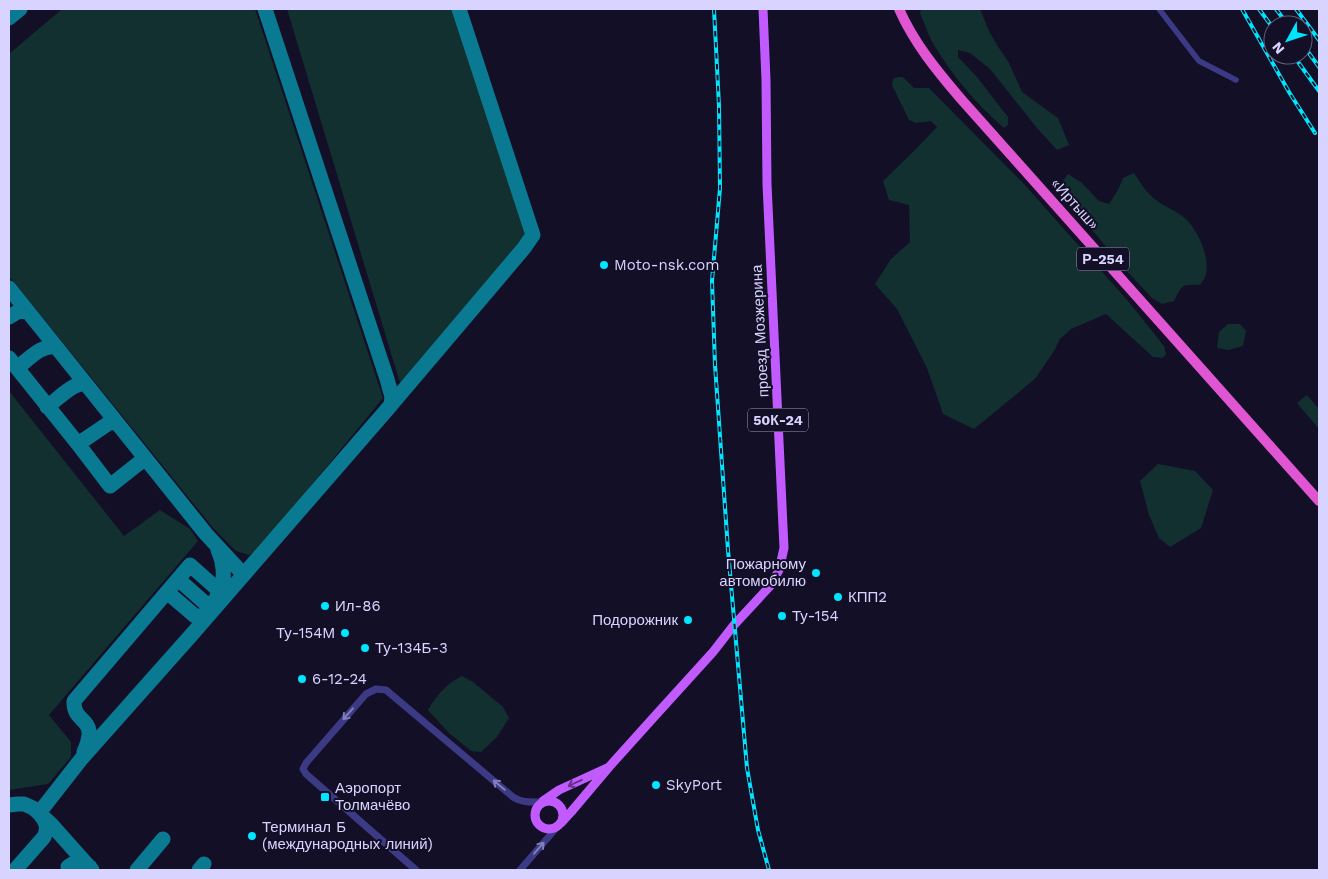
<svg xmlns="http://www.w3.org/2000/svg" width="1328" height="879" viewBox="0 0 1328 879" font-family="'Work Sans',sans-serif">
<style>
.green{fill:#12302f}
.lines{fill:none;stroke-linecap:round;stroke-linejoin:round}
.taxiway{stroke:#0a7a92;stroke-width:15}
.minor{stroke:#3d3a85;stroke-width:5.5}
.tertiary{stroke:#3d3a85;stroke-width:7}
.primary{stroke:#c25bff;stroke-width:9}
.trunk{stroke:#e055d1;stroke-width:10}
.rail-casing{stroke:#00e5ff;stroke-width:4}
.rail{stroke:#130f26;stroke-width:2;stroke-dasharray:5.5;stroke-linecap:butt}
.oneway{stroke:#837fbc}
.oneway2{stroke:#623188}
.poi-dot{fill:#00e5ff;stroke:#130f26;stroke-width:2}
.labels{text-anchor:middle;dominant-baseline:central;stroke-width:4;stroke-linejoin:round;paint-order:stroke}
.shield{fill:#130f26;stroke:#9e99be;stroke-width:1}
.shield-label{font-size:14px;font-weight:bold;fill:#d9d4ff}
.street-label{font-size:15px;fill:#d9d4ff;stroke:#130f26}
.poi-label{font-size:15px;fill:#d9d4ff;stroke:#130f26;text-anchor:start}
</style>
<rect width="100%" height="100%" fill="#130f26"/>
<path class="green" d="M62,9H255L383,398L259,549L249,555L236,551L214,529L9,276V54Z
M287,9H454L528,238L400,383Z
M921,9H980L989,31L997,45L1009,63L1022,92L1058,118L1069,145L1057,150L1037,128L990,69L970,53L958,50V57L977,77L1008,117V125L1004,128C977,105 952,75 934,45C928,35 925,24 920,13Z
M898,77H903L914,88H929L1023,183L1128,301L1164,346L1166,354L1163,358L1153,357L1106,314L1071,329L1060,339L1054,351L1035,379L974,429L943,414L927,368L897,309L875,284L891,259L910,242L909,205L889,200L883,181L914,151L937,127L931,121L916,123L909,120L892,85L893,79Z
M1134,173C1140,182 1147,194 1156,200C1165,207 1177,211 1186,219C1198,230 1213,263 1204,279C1203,281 1201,283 1200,285C1182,284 1182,285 1174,301L1162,304L1152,298L1124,268L1066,199L1063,181L1068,174L1082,183L1099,201L1109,204L1118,190L1123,178Z
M1228,324H1240L1246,331L1243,346L1228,350L1217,348L1219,332Z
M9,391L124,536L160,510L190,529L198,541L49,715L71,742V757L48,784L9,790Z
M1307,395L1319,409V429L1297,403Z
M1158,464L1195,471L1213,490L1201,528L1170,547L1159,538L1149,515L1140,481Z
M462,676L473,682L503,707L509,718L497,737L481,752L471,751L449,733L428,710C436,696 447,683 462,676Z"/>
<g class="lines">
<path class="taxiway" d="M9,18L20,9
M9,288L206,534L243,574
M9,317L19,311L28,312
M9,358L78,444L110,486L139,463L145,461L148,462
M17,368C28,360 41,344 56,347
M391,405L524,248L533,235L459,9
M47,407C57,400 74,381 86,384
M78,444L109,423L116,422
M218,550C225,565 224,580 221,596
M178,579L205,603L218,604L217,596
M167,592L195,616H208L207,611
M84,752C100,715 73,726 74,701L190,565L216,588L233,586
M9,805L18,804H24L33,808L50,823L92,870
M68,867C76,860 82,863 90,867
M15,870L44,837C49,827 46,822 39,813L82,758L194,632L391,405L392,397L387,379L265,9
M137,870L163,839
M199,870L204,864"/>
<path class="minor" d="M1159,9L1199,61L1236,80"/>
<path class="tertiary" d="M416,870L306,774L303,769L306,763L366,694L376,689L386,690L513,797C522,803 531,802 542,802
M520,870L558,826"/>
<path class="primary" d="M535 815a14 14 0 1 1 28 0a14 14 0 1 1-28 0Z
M543,801L559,790L607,768
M561,823L571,812L609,767L654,717L713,652L734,625L771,585L779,570L782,557L784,548L783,527L767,184L766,80L763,9"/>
<path class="trunk" d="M899,9C914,43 937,71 961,99L1319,501"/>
<defs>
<path id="rail" d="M714,9L719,106L720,188L712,281L715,365L728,550L747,768L758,830L769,870
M1242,9L1289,92L1315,133
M1259,9L1273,28
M1276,9L1288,25
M1296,9L1319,40
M1303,45L1319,67
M1293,55L1319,91"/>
</defs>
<use href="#rail" class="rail-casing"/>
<use href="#rail" class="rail"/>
</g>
<defs><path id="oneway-shaft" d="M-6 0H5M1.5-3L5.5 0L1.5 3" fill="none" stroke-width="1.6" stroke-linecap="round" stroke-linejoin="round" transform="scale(1.25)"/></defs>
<g class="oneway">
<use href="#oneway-shaft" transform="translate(348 714) rotate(131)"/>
<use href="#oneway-shaft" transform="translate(499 785) rotate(-140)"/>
<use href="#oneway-shaft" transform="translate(539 848) rotate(-49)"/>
</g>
<use class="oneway2" href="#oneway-shaft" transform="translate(575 783) rotate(155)"/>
<g class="poi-dot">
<circle cx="604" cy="265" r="5"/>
<circle cx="816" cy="573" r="5"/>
<circle cx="838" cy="597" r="5"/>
<circle cx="325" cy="606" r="5"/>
<circle cx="782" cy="616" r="5"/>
<circle cx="688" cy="620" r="5"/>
<circle cx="345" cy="633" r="5"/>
<circle cx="365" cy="648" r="5"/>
<circle cx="302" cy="679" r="5"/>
<circle cx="656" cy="785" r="5"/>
<rect x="320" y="792" width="10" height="10" rx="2.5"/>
<circle cx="252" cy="836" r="5"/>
</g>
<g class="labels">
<g class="shield">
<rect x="1077" y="247.5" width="52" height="23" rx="4"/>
<rect x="748" y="408.5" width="60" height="23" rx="4"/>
</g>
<g class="shield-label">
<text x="1103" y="259">Р-254</text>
<text x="778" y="420">50К-24</text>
</g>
<g class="street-label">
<text transform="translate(1075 204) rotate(48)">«Иртыш»</text>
<text transform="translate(760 331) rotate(-93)">проезд Мозжерина</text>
</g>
<g class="poi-label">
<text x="614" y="265">Moto-nsk.com</text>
<text x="806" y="564" text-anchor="end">Пожарному<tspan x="806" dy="17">автомобилю</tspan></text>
<text x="848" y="597">КПП2</text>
<text x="335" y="606">Ил-86</text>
<text x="792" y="616">Ту-154</text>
<text x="678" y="620" text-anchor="end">Подорожник</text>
<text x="335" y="633" text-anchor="end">Ту-154М</text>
<text x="375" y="648">Ту-134Б-3</text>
<text x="312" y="679">6-12-24</text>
<text x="666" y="785">SkyPort</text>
<text x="335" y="788">Аэропорт<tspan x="335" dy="17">Толмачёво</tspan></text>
<text x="262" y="827">Терминал Б<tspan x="262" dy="17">(международных линий)</tspan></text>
</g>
</g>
<rect width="1328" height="879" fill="none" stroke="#d9d4ff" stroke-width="20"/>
<g transform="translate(1288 40) rotate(230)"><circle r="24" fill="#130f26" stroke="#625e7d"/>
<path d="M0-4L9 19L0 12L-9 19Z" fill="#00e5ff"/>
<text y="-8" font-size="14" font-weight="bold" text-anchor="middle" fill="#d9d4ff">N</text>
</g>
</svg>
